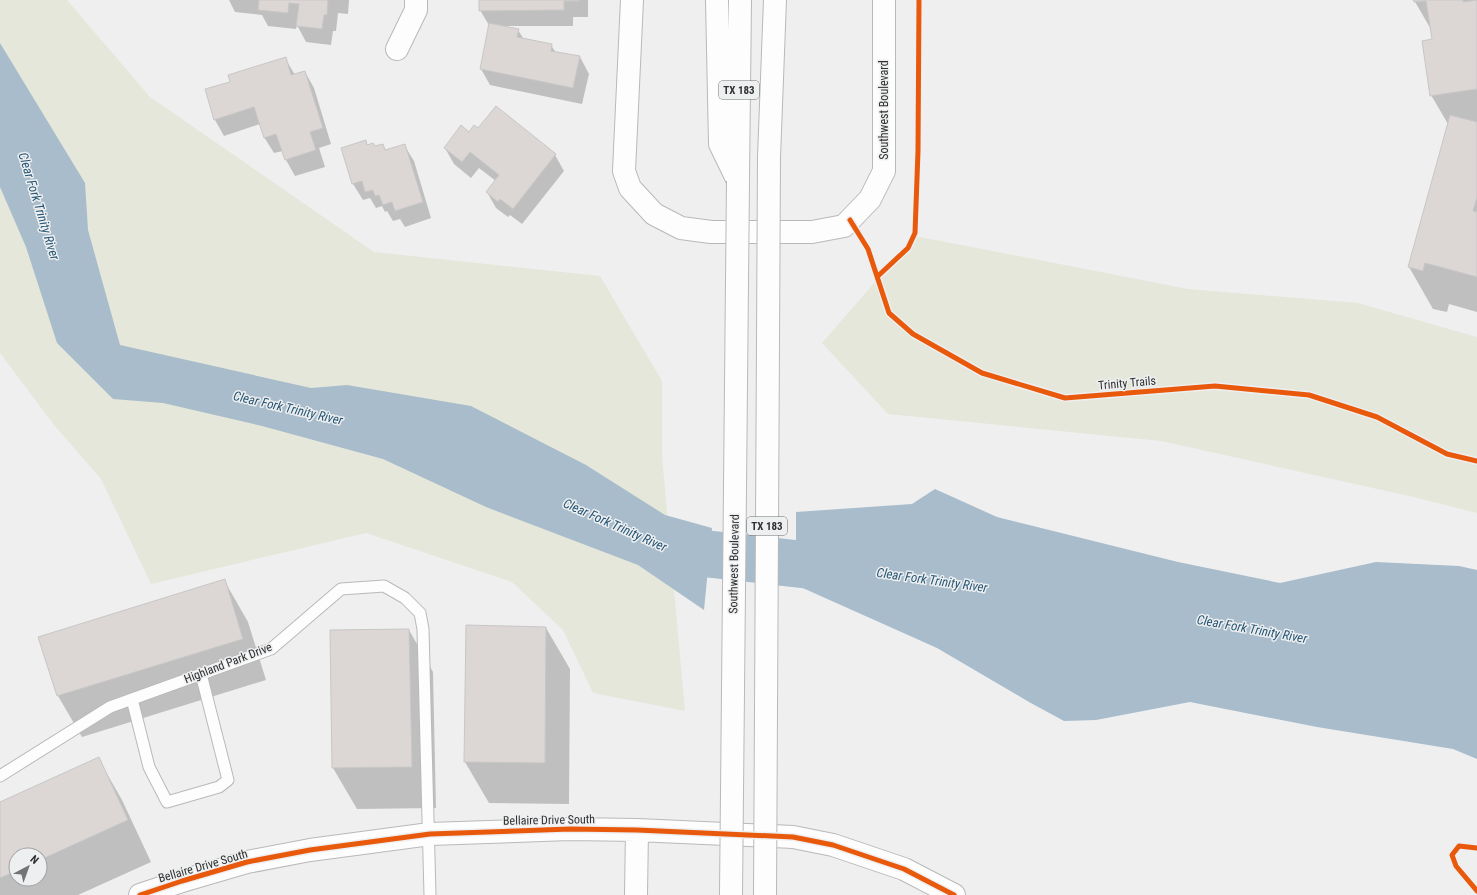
<svg xmlns="http://www.w3.org/2000/svg" width="1477" height="895" viewBox="0 0 1477 895" font-family="'Roboto Condensed',sans-serif">
<style>
.green{fill:#e5e7db}
.water{fill:#a8bccb}
.shadow{fill:#0003;fill-rule:evenodd}
.lines{fill:none;stroke-linecap:round;stroke-linejoin:round}
.river{stroke:#a8bccb;stroke-width:47}
.building{fill:#dcd6d4;stroke:#c7c7c7}
.lane-casing{stroke:#b9b9b9;stroke-width:13}
.street-casing{stroke:#b9b9b9;stroke-width:24}
.secondary-casing{stroke:#b9b9b9;stroke-width:24}
.highway-casing{stroke:#b9b9b9;stroke-width:24}
.lane{stroke:#fdfdfd;stroke-width:11}
.street{stroke:#fdfdfd;stroke-width:22}
.secondary{stroke:#fdfdfd;stroke-width:22}
.highway{stroke:#fdfdfd;stroke-width:22}
.highway-bridge-casing{stroke:#b9b9b9;stroke-width:24;stroke-linecap:butt}
.highway-bridge{stroke:#fdfdfd;stroke-width:22}
.cycleway-casing{stroke:#eeeff0;stroke-width:8}
.cycleway{stroke:#e8590c;stroke-width:5}
.labels{text-anchor:middle;dominant-baseline:central;stroke-width:3;stroke-linejoin:round;paint-order:stroke}
.shield{fill:#eeeff0;stroke:#696a6a;stroke-width:1}
.shield-label{font-size:11px;font-weight:bold;fill:#303131}
.street-label{font-size:12px;fill:#303131;stroke:#eeeff0}
.water-label{font-size:13px;font-style:italic;fill:#265675;stroke:#eeeff0}
</style>
<rect width="100%" height="100%" fill="#efefef"/>
<path class="green" d="M0,0H67L150,97L374,252L600,276L662,381V456L685,711L593,693L563,630L512,582L366,533L151,584L101,479L54,425L0,353Z
M915,236L1188,289L1358,303L1477,337V513L1418,498L1161,441L888,414L822,343Z"/>
<path class="water" d="M0,43L85,183L88,230L120,345L311,388L347,385L471,406L586,465L665,515L712,528L704,610L638,565L486,507L383,459L262,426L163,403L113,399L57,343L26,247L0,187Z
M935,489L997,517L1178,562L1280,583L1376,562L1459,566L1477,570V759L1453,749L1317,727L1190,702L1096,720L1064,721L1029,702L937,648L796,585V512L912,504Z"/>
<path class="shadow" d="M229,0H349L348,14L338,13L336,31H333L331,45L306,42L297,25L296,29L268,26L262,15L235,12Z
M480,0H588V17H573V26H504L518,30L523,38L551,45L556,53L580,57L589,74L582,104L490,85L481,69L490,27L480,10Z
M1414,0H1477V312L1449,304L1447,312L1433,309L1409,267L1448,124L1431,95L1433,40L1432,31Z
M285,58L295,75L305,72L314,88L331,144L319,148L325,167L295,176L286,160L283,151L274,153L264,137L260,124L224,136L215,120L231,82Z
M478,129L555,155L564,171L522,224L510,215L508,217L496,208L487,192L496,181L479,168L471,178L454,164L445,148L469,133Z
M365,141L368,146L375,147L383,145L386,151L404,145L414,161L431,218L405,227L400,219L393,221L387,211L385,212L382,206L376,208L370,198L363,200L353,184L342,149Z
M224,580L248,622L266,680L82,737L58,696Z
M546,628L570,669L569,804L489,803L465,762Z
M409,630L433,672L436,808L357,809L333,768Z
M98,758L122,800L151,862L78,895H0V803ZM16,855H40V879H16Z"/>
<g class="lines">
<path class="river" d="M647,539L672,550L861,571"/>
</g>
<path class="building" d="M259,0H328L327,15H324L322,29L296,26L299,4L289,3L288,13L258,10Z
M479,0H579V1H564V10L479,11Z
M1413,0H1463V2L1477,0V89L1430,96L1422,41L1432,39L1426,1L1414,2Z
M489,23L519,29L517,37L552,44L551,51L580,56L573,88L480,69Z
M286,57L291,75L305,71L323,128L310,132L316,150L285,160L276,134L264,138L254,107L214,120L205,89L230,82L228,75Z
M496,106L556,154L513,209L500,199L498,202L486,192L499,175L470,152L462,162L444,148L461,125L469,132L474,125L478,128Z
M1450,115L1477,122V197L1473,211L1477,212V277L1425,263L1423,271L1408,267Z
M366,140L367,145L373,143L375,146L383,144L385,150L405,144L423,202L395,211L392,202L383,205L379,195L375,196L373,190L365,192L362,181L352,184L341,148Z
M225,579L243,639L57,696L38,637Z
M466,625L546,627L545,763L464,762Z
M409,629L412,767L332,768L330,630Z
M99,757L128,820L40,860V855H16V871L0,878V802Z"/>
<g class="lines">
<defs>
<path id="lane" d="M132,699L149,767L167,802L219,787L228,780L201,674
M0,776L110,707L271,649L341,589L384,586L405,598L420,613L423,629L430,895"/>
<path id="street" d="M397,49L416,10V0"/>
<path id="secondary" d="M632,0L624,171L630,188L654,214L681,228L711,232H812L844,226L870,199L884,171V0
M140,895L182,881L247,862L310,850L430,834L570,829L637,830L793,837L833,845L904,869L954,895
M636,895L637,830"/>
<path id="highway" d="M717,0L720,144L738,181
M769,157L775,0
M738,177L740,0"/>
</defs>
<use href="#lane" class="lane-casing"/>
<use href="#street" class="street-casing"/>
<use href="#secondary" class="secondary-casing"/>
<use href="#highway" class="highway-casing"/>
<use href="#lane" class="lane"/>
<use href="#street" class="street"/>
<use href="#secondary" class="secondary"/>
<use href="#highway" class="highway"/>
<defs>
<path id="highway-bridge" d="M731,895L738,181
M765,895L769,157"/>
</defs>
<use href="#highway-bridge" class="highway-bridge-casing"/>
<use href="#highway-bridge" class="highway-bridge"/>
<defs>
<path id="cycleway" d="M850,220L868,249L889,313L913,334L982,373L1065,398L1215,386L1309,395L1377,417L1447,454L1477,461
M878,276L908,248L915,233L918,151L919,0
M1477,848L1459,846L1452,855L1456,866L1477,891
M140,895L182,881L247,862L310,850L430,834L570,829L637,830L793,837L833,845L904,869L954,895"/>
</defs>
<use href="#cycleway" class="cycleway-casing"/>
<use href="#cycleway" class="cycleway"/>
</g>
<g class="labels">
<g class="shield">
<rect x="719" y="81" width="40" height="18" rx="3"/>
<rect x="747" y="517" width="40" height="18" rx="3"/>
</g>
<g class="shield-label">
<text x="739" y="90">TX 183</text>
<text x="767" y="526">TX 183</text>
</g>
<g class="street-label">
<text transform="translate(884 110) rotate(-90)">Southwest Boulevard</text>
<text transform="translate(1127 383) rotate(-5)">Trinity Trails</text>
<text transform="translate(734 564) rotate(-89)">Southwest Boulevard</text>
<text transform="translate(228 663) rotate(-21)">Highland Park Drive</text>
<text transform="translate(549 820) rotate(-1)">Bellaire Drive South</text>
<text transform="translate(203 866) rotate(-16)">Bellaire Drive South</text>
</g>
<g class="water-label">
<text transform="translate(39 206) rotate(73)">Clear Fork Trinity River</text>
<text transform="translate(288 408) rotate(13)">Clear Fork Trinity River</text>
<text transform="translate(615 525) rotate(24)">Clear Fork Trinity River</text>
<text transform="translate(932 580) rotate(8)">Clear Fork Trinity River</text>
<text transform="translate(1252 629) rotate(10)">Clear Fork Trinity River</text>
</g>
</g>
<g transform="translate(28 867) rotate(41)"><circle r="19" fill="#eeeff0" stroke="#a2a3a4"/>
<path d="M0-3L7 15L0 10L-7 15Z" fill="#737474"/>
<text y="-6" font-size="11" font-weight="bold" text-anchor="middle" fill="#303131">N</text>
</g>
</svg>
